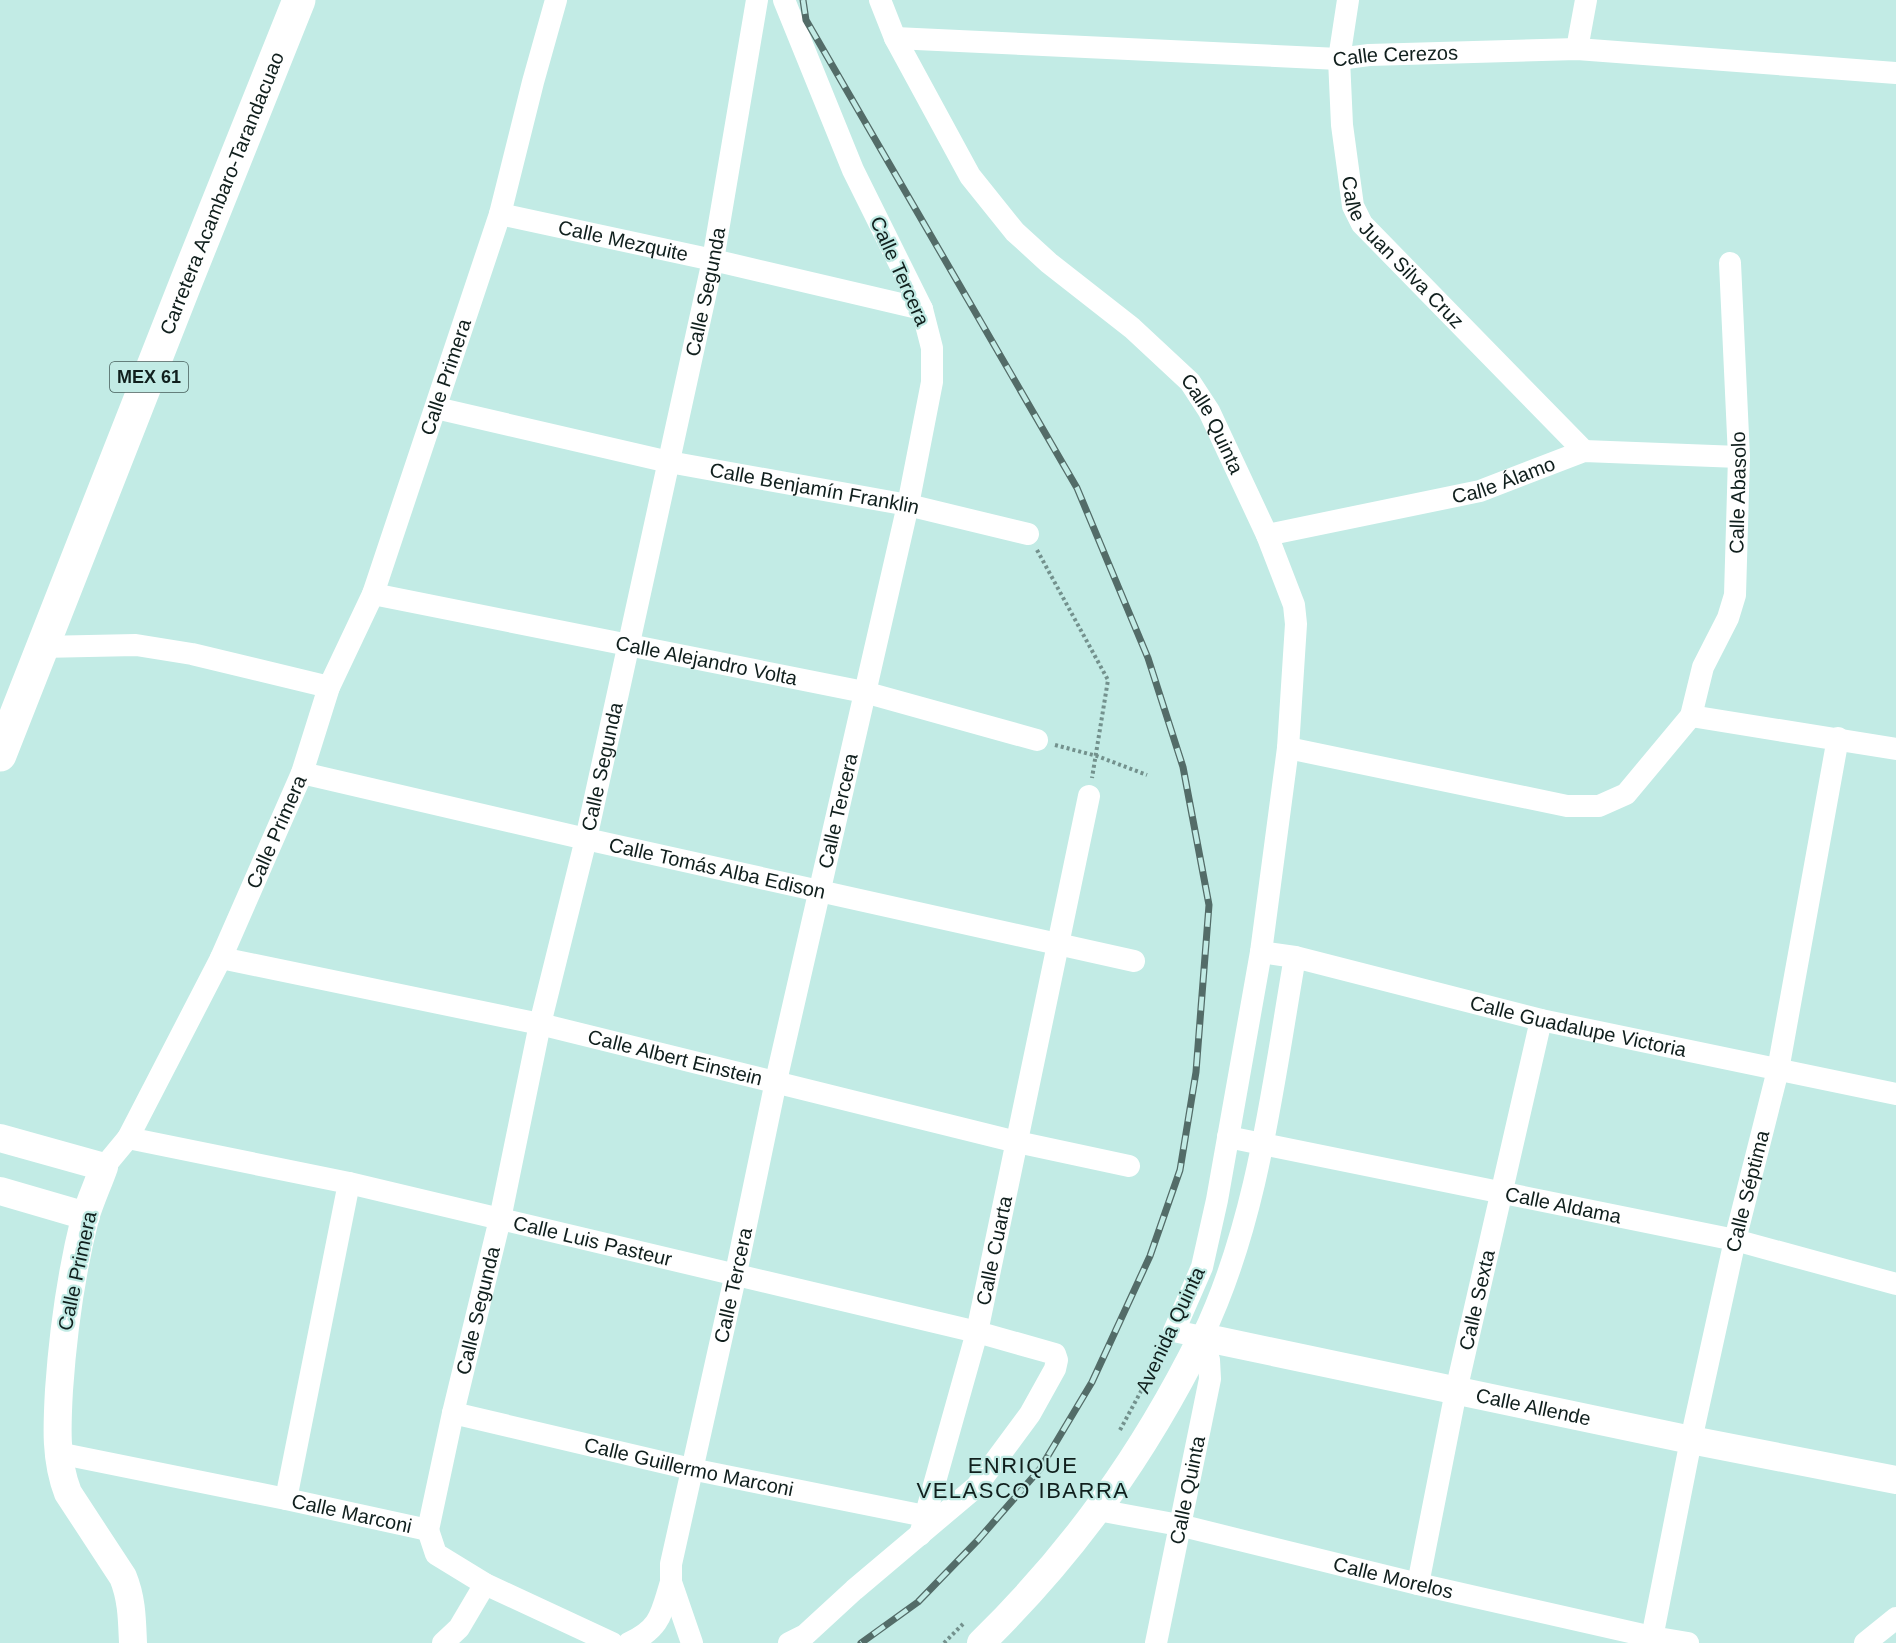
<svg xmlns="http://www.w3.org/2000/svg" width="1896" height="1643" viewBox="0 0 1896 1643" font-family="Arial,sans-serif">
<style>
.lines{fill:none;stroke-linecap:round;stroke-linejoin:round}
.path{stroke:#73918d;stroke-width:4;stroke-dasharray:3 3;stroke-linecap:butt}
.minor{stroke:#fff;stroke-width:22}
.tertiary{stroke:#fff;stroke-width:28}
.primary{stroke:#fff;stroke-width:33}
.rail-casing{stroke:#536c68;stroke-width:7}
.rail{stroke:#c2ebe5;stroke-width:4.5;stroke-dasharray:14;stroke-linecap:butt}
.labels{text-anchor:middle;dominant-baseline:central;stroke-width:4.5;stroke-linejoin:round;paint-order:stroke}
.shield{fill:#c2ebe5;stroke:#455c59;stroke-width:1.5}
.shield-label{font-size:18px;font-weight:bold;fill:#101f1d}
.street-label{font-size:20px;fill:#101f1d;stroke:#c2ebe5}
.quarter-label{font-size:22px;letter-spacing:1.5px;fill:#101f1d;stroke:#c2ebe5}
</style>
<rect width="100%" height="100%" fill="#c2ebe5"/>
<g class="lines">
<path class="path" d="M1037,550L1108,680L1092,778
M1055,745L1097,756L1147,775
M1120,1430L1165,1347
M944,1643L963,1624"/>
<g class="minor">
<path id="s1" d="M880,0L895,38L970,176L1015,232L1049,263L1132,328L1190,382L1209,411L1267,535L1294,605L1296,624L1288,748L1261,952L1217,1200L1202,1267L1174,1331L1202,1337"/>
<path id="s2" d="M1348,0L1339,59L1342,125L1353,206L1362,224L1584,451"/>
<path id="s3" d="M895,38L1339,59L1369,55L1577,49L1896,73"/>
<path d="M1577,49L1586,0"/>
<path id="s4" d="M500,214L713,260L922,309"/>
<path id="s5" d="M436,408L669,462L908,505L1028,534"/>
<path id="s6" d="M1267,535L1480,491L1584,451L1739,457"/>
<path id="s7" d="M373,594L864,692L1037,740"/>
<path d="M41,647L136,645L192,654L329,687"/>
<path d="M1691,716L1896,749"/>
<path id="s8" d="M1288,748L1567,806H1599L1626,794L1691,716L1703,667L1728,618L1735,595L1739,457L1730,263"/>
<path id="s9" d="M302,773L586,839L1134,961"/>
<path id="s10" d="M1261,952L1295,957L1541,1020L1896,1094"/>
<path id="s11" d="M221,958L540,1024L1017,1142L1129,1166"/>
<path id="s12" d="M1228,1137L1735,1240L1896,1284"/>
<path id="s13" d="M128,1138L349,1183L977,1332L1055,1354L1057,1360L1055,1369L1030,1414L976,1487L854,1590L805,1635L789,1643"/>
<path id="s14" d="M104,1167L128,1138L221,958L302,773L329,687L373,594L500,214L533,82L556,0"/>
<path d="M1202,1337C1258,1221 1273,1083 1295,957"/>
<path id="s15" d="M453,1413L691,1469L925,1516"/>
<path id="s16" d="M58,1453L286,1499L428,1530"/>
<path d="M286,1499L349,1183"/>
<path id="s17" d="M1098,1510L1179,1525L1418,1584L1652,1637L1688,1643"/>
<path id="s18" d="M428,1530L453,1413L500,1219L540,1024L586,839L713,260L757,0"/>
<path d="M428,1530L436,1554L485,1584L612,1643"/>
<path id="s19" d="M920,1535L977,1332L1089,796"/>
<path id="s20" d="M1418,1584L1456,1391L1541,1020"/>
<path d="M443,1643L459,1628L485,1584"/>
<path d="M629,1643C661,1628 661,1614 671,1582"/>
<path id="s21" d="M692,1643L671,1582V1564L736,1273L776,1081L908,505L932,382V348L922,309L853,170L784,0"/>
<path id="s22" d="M1156,1643L1210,1379L1209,1360L1202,1337"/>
<path id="s23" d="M1651,1643L1691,1440L1735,1240L1778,1070L1838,738"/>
<path d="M1865,1643L1896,1618"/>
</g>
<g class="tertiary">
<path d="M0,1138L104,1167C98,1184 90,1201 85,1218C71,1274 63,1332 59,1390C57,1425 55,1460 68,1493L123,1577C132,1599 132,1620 133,1643"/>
<path d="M0,1191L86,1216"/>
<path id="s24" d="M981,1643C1074,1552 1144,1454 1202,1337L1691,1440L1896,1480"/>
</g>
<path class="primary" id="s25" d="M0,755L186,282L299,0"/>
<defs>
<path id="rail" d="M803,0L806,20L1077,488L1148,658L1183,767L1209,905L1196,1072L1180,1170L1150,1256L1092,1382L1040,1469L978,1540L918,1602L861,1643"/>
</defs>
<use href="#rail" class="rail-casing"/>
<use href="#rail" class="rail"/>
</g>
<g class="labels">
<rect class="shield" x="110" y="362" width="78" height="30" rx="4.5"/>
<g class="shield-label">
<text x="149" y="377">MEX 61</text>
</g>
<g class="street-label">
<text stroke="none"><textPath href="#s3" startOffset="501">Calle Cerezos</textPath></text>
<text stroke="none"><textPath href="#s25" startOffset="604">Carretera Acambaro-Tarandacuao</textPath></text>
<text stroke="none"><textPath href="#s4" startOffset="126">Calle Mezquite</textPath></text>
<text stroke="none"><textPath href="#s2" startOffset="273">Calle Juan Silva Cruz</textPath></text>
<text transform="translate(900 271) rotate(66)">Calle Tercera</text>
<text stroke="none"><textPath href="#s18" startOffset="1269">Calle Segunda</textPath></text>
<text stroke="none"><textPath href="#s14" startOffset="864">Calle Primera</textPath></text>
<text stroke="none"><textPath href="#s1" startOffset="548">Calle Quinta</textPath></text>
<text stroke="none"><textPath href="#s6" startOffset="243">Calle Álamo</textPath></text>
<text stroke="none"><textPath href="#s5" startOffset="387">Calle Benjamín Franklin</textPath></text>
<text stroke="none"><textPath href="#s8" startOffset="680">Calle Abasolo</textPath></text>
<text stroke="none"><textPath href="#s7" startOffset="340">Calle Alejandro Volta</textPath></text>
<text stroke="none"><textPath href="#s18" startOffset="783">Calle Segunda</textPath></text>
<text stroke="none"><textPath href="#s21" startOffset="854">Calle Tercera</textPath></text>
<text stroke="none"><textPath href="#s14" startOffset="378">Calle Primera</textPath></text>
<text stroke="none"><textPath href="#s9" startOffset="426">Calle Tomás Alba Edison</textPath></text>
<text stroke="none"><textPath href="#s10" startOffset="326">Calle Guadalupe Victoria</textPath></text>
<text stroke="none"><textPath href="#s11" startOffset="465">Calle Albert Einstein</textPath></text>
<text stroke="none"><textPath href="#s23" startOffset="462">Calle Séptima</textPath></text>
<text stroke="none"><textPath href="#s12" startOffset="342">Calle Aldama</textPath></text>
<text stroke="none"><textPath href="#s13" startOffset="476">Calle Luis Pasteur</textPath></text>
<text stroke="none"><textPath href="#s19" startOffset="294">Calle Cuarta</textPath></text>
<text transform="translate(77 1271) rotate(-78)">Calle Primera</text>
<text stroke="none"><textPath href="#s21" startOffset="368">Calle Tercera</textPath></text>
<text stroke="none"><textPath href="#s20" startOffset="290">Calle Sexta</textPath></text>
<text stroke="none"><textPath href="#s18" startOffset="225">Calle Segunda</textPath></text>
<text transform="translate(1170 1330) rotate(-65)">Avenida Quinta</text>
<text stroke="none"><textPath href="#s24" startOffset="718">Calle Allende</textPath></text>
<text stroke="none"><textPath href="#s15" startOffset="242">Calle Guillermo Marconi</textPath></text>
<text stroke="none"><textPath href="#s22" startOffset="156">Calle Quinta</textPath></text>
<text stroke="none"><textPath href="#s16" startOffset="300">Calle Marconi</textPath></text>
<text stroke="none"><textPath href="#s17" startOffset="303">Calle Morelos</textPath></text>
</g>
<g class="quarter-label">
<text x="1023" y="1465">ENRIQUE<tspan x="1023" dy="25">VELASCO IBARRA</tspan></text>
</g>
</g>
</svg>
